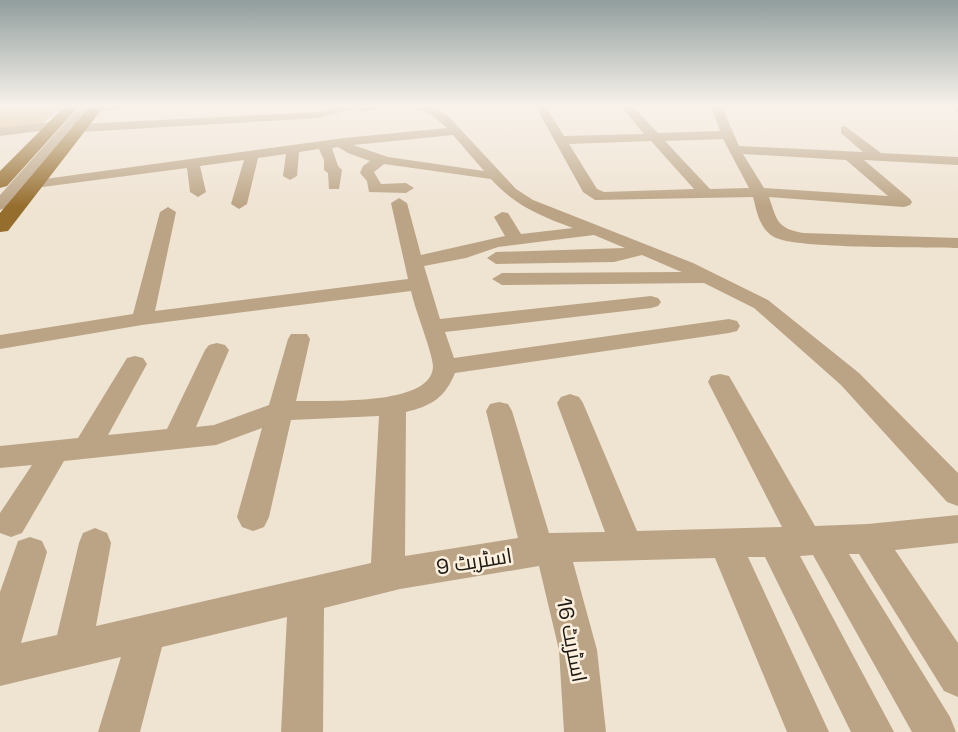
<svg xmlns="http://www.w3.org/2000/svg" width="958" height="732" viewBox="0 0 958 732" font-family="'Space Grotesk',Cairo,sans-serif">
<style>
.green{fill:#dab98b}
.lines{fill:none;stroke-linecap:round;stroke-linejoin:round}
.minor{fill:#bba485;fill-rule:evenodd}
.major{fill:#956d2d;fill-rule:evenodd}
.labels{text-anchor:middle;dominant-baseline:central;stroke-width:5;stroke-linejoin:round;paint-order:stroke}
.near-street-label{font-size:21px;fill:#1d1913;stroke:#fdf0df}
</style>
<rect width="100%" height="100%" fill="#efe3d2"/>
<path class="green" d="M0,105H62L38,128L0,132Z"/>
<g class="lines">
<path class="minor" d="M81,105H136L131,108L95,111L90,109L6,208L0,210V195Z
M345,105H392L362,112L357,108L319,118L80,132L74,128L80,124L319,112Z
M404,105C420,105 434,106 448,116L516,189L533,200L693,263L768,300L859,373L958,473V506L947,502L841,385L754,308L704,283L502,285L492,279L502,273L682,272L679,271L642,255L614,262L496,264L487,258L496,252L625,248L594,235L498,247L466,258L424,266L440,319L651,296L658,298L661,302L658,306L651,308L445,332L454,358L729,319L737,321L740,326L737,331L729,333L455,373C445,398 431,406 406,412L405,556L518,538L486,411L490,404L499,402L508,404L512,411L549,533L605,532L557,403L561,397L570,394L579,397L583,403L637,531L782,527L708,382L711,376L720,374L729,376L815,526L868,524L958,515V543L895,550L958,643V697L944,691L859,554H849L950,717L956,732H912L813,555L800,556L894,732H851L765,557H748L829,732H787L715,558L573,562L597,650L606,732H564L559,650L539,566L400,589L324,608L323,732H281L287,617L162,647L140,732H98L121,657L0,686V592L18,541L30,537L42,541L47,552L21,643L57,635L79,543L83,533L95,528L107,533L111,543L96,626L371,563L379,416L291,420L269,517L264,527L253,531L242,527L237,517L262,428L216,445L64,461L22,533L11,537L0,533V513L32,465L0,468V446L78,438L127,358L135,356L143,358L147,364L108,435L167,429L205,350L209,345L217,343L225,345L229,350L196,427L214,425L269,405L288,339L291,334H307L310,339L296,401C324,400 433,407 433,366C432,351 415,310 411,291L142,325L0,349V335L133,314L160,212L168,207L176,212L155,311L408,279L391,203L399,198L407,203L421,255L505,236L494,217L502,212L508,213L521,234L573,228C540,216 514,205 491,179L384,164L374,172L381,184L406,183L414,188L406,193L369,192L367,181L360,173L363,166L370,161L348,153L338,147L332,148L338,166L342,170L339,189H329L328,173L324,170V160L319,149L299,152L297,176L290,180L283,176L286,154L258,158L247,204L239,209L231,204L244,160L200,166L206,192L198,197L190,192L187,168L35,188L28,184L30,181L344,138L447,128L431,114ZM453,135L484,171L388,157L353,145Z
M535,105H545L564,136L644,134L620,105H631L658,133L720,131L711,105H721L739,146L863,152L841,133V127L845,126L881,153L958,157V165L864,160L910,199L912,202L910,205L904,207L769,197C777,221 777,228 803,233L958,238V248C926,247 794,249 774,237C759,228 757,212 753,197L595,200L583,192ZM723,139L749,188L710,189L665,141ZM651,141L694,189L604,192L597,189L569,144ZM743,154L846,160L888,196L764,188Z
M946,105H958V112Z
M51,122L57,126L55,129L0,136V128Z"/>
<path class="major" d="M66,105H80L7,186L0,188V171Z
M91,105H105L8,231L0,232V213Z"/>
</g>
<linearGradient id="sky" x2="0" y2="1"><stop stop-color="#919e9d"/><stop offset="0.51" stop-color="#f8f2eb"/><stop offset="1" stop-color="#f8f2eb" stop-opacity="0"/></linearGradient>
<rect width="958" height="207" fill="url(#sky)"/>
<g class="labels">
<g class="near-street-label">
<text transform="translate(474 561) rotate(-9)">اسٹریٹ 9</text>
<text transform="translate(572 640) rotate(79)">اسٹریٹ 16</text>
</g>
</g>
</svg>
